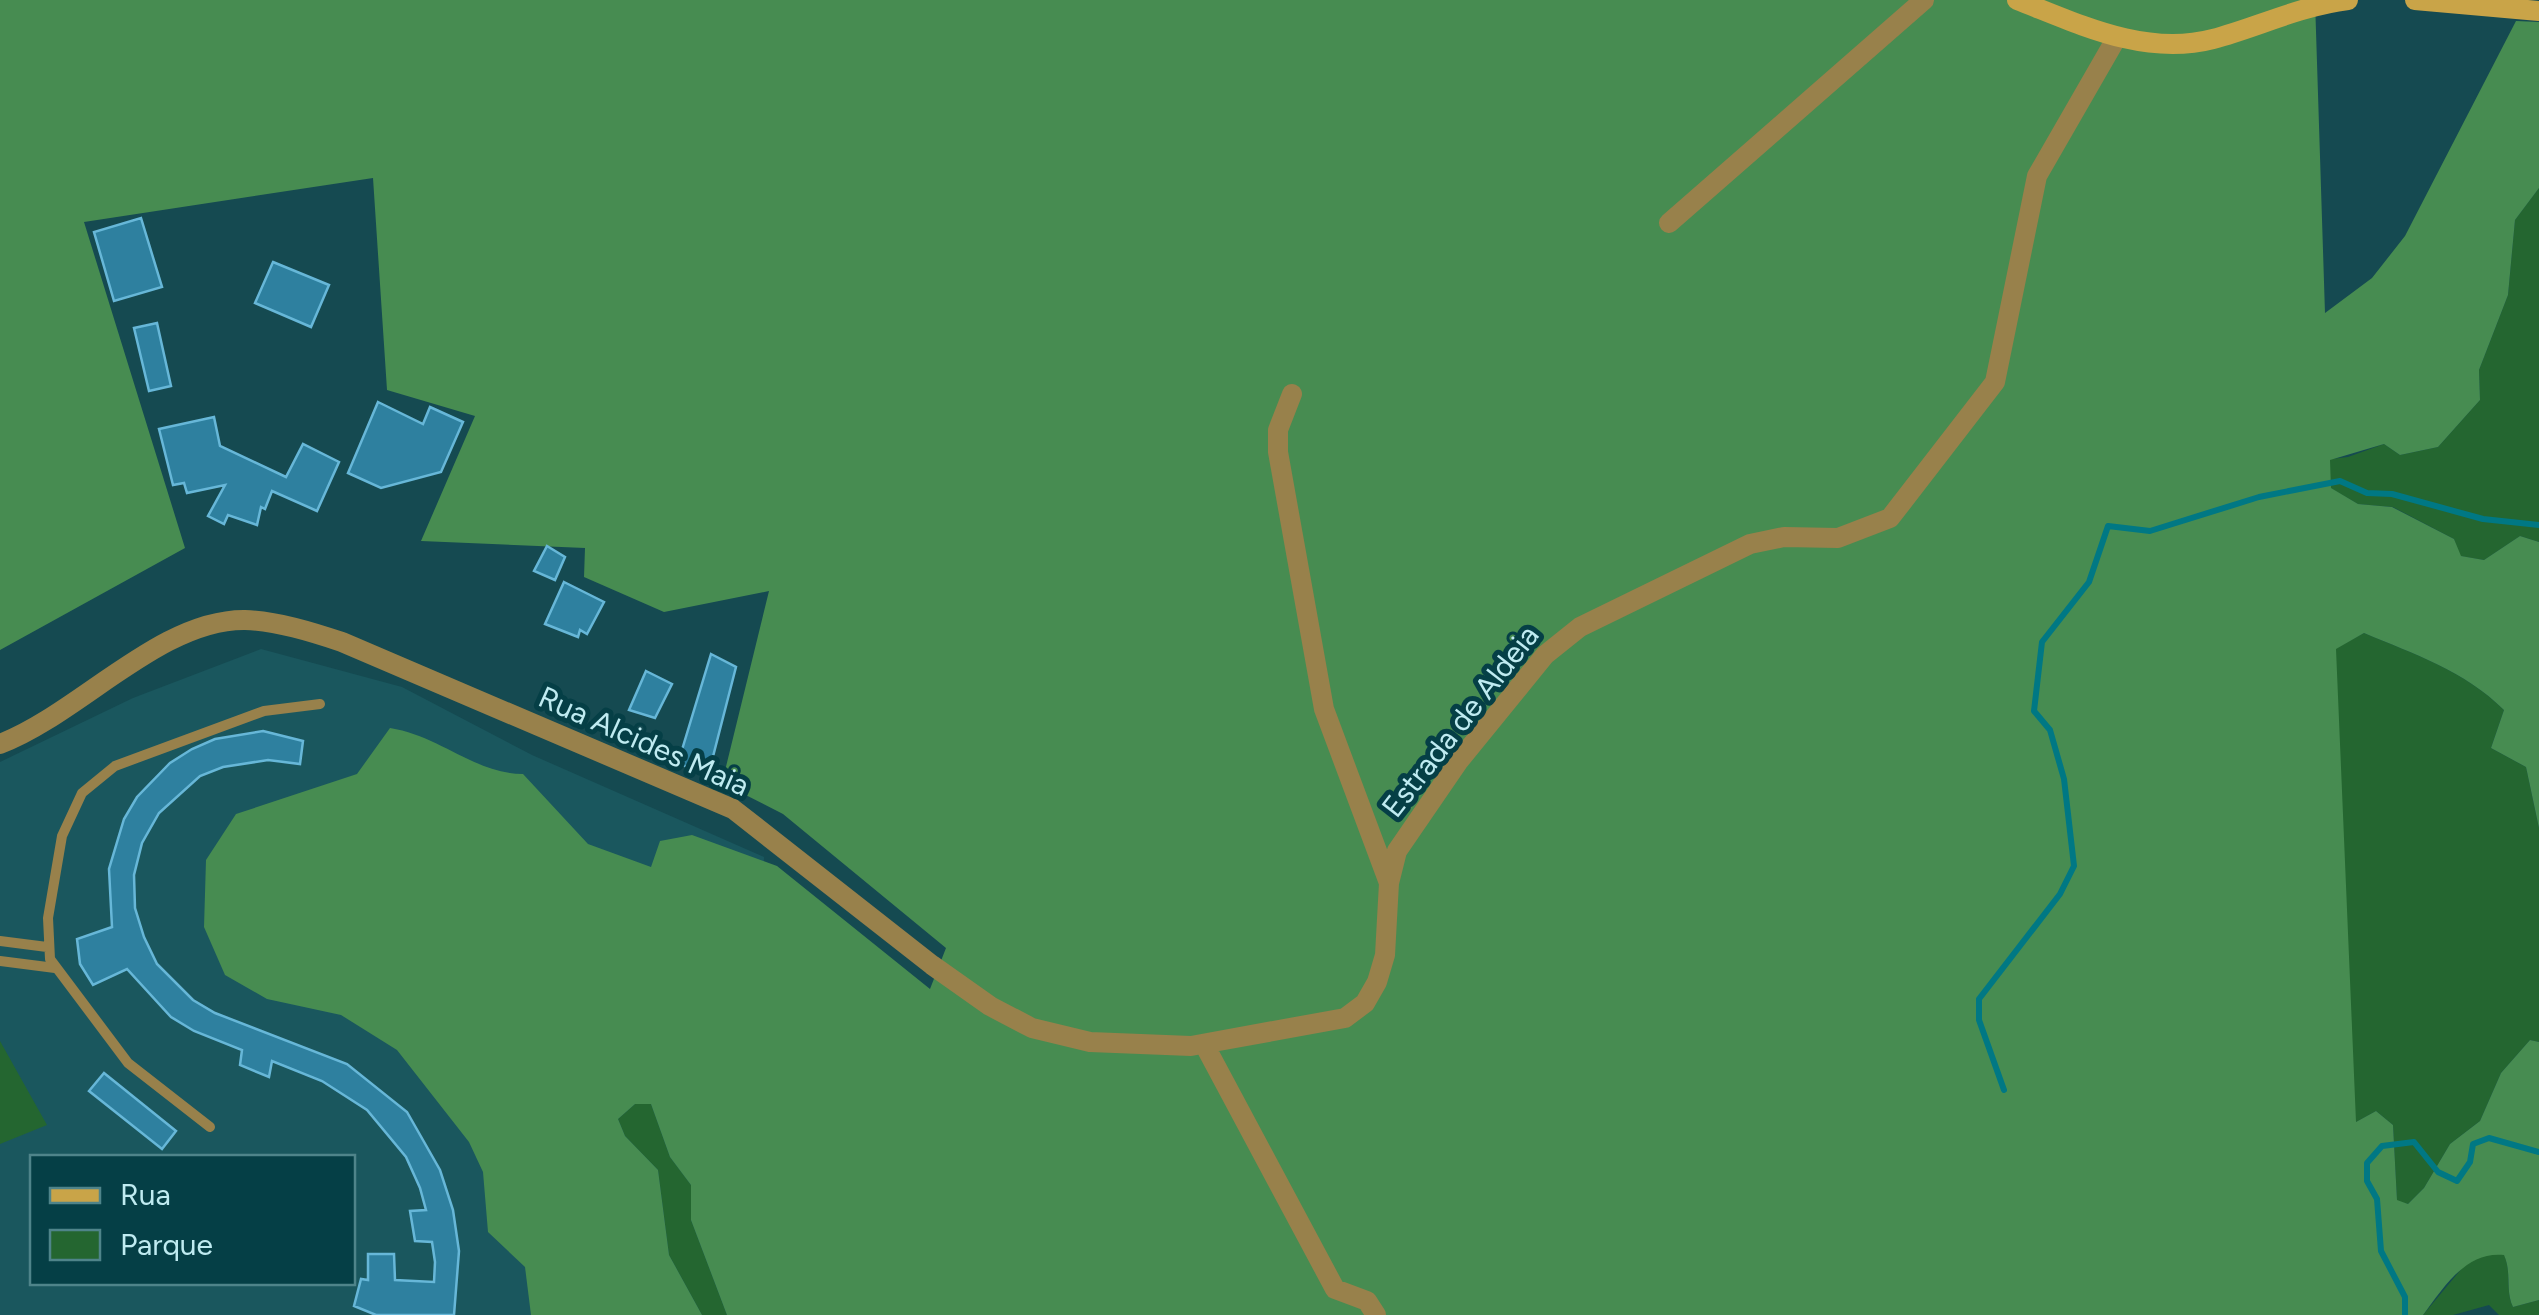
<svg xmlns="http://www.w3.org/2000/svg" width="2539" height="1315" viewBox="0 0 2539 1315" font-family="Figtree,sans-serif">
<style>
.built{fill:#1a575e;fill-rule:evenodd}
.green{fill:#246630}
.forest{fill:#478c51}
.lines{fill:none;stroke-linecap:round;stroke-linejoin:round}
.stream{stroke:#007884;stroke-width:6}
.building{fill:#2e809f;stroke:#67b7d8;stroke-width:2.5}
.lane{stroke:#98814b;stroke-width:10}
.street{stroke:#98814b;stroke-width:20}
.secondary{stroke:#c9a448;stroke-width:20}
.labels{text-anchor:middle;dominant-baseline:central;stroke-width:10;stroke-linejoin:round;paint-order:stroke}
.street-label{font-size:30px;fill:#bfebf1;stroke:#053f46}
</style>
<rect width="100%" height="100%" fill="#154a51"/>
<path class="built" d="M261,649L402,687L532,755L764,857L756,1315H0V762L133,698ZM32,1158H352V1282H32Z"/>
<path class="green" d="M2539,188V542L2520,536L2484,560L2460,556L2454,539L2393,507L2358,504L2311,477L2290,480L2278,488L2275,517L2285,533L2345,550L2356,578L2348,595L2311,603L2282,595L2253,598L2227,645L2203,668L2183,660L2188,629L2178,604L2158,603L2076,650L2080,693L2102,736V792L2113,843L2139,862L2168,847L2192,823L2185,770L2190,728L2229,682L2270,684L2364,633C2414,654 2465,671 2504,710L2491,748L2526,767L2539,828V1042L2530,1040L2501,1073L2480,1121L2450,1144L2424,1188L2408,1204L2397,1201L2393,1125L2376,1111L2349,1126L2329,1296L2350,1315H1636L1677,1282C1682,1234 1642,1196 1653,1145L1622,1147L1615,1133C1625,1118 1639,1117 1649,1102L1625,1059L1587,1068L1589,1080L1581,1108L1567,1117C1568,1139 1568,1152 1587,1164L1586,1176L1566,1182L1554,1194C1556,1221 1539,1232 1542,1257L1600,1276L1611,1287V1298L1591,1315H1530L1521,1295L1528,1266L1480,1146L1542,1124L1537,1095C1586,1073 1591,1035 1594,987L1610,995L1611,1024L1620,1035L1664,1051L1735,1043L1800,1016L1838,966L1840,902L1868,867L1879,812L1871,763L1881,697L1901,677L1958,668L2043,615L2057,594L2059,544L2091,517L2173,498L2187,437L2208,429L2271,466L2348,457L2384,444L2400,455L2438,447L2480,400L2479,370L2508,295L2515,220Z
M0,1041L47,1125L0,1144Z
M635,1104H651L670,1157L691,1185V1220L727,1315H702L669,1255L658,1170L625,1136L618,1119Z
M2491,1253L2504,1254C2512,1273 2505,1290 2513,1307L2539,1300V1315H2499L2489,1305L2453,1315H2423L2468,1261Z"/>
<path class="forest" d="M0,0H2315L2325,313L2372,278L2405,236L2516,21L2539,22V188L2515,220L2508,295L2479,370L2480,400L2438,447L2400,455L2384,444L2330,460L2331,488L2358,504L2392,507L2454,539L2461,556L2484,560L2520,536L2539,542V828L2526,767L2491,748L2504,710C2465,671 2414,654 2364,633L2336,649L2356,1122L2376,1111L2393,1125L2397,1200L2408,1204L2424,1188L2450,1144L2480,1121L2501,1073L2530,1040L2539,1042V1300L2513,1307C2505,1290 2512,1273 2504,1255C2466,1251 2444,1287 2423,1315H727L691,1220V1185L670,1157L651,1104H635L618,1119L625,1136L658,1170L669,1255L702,1315H531L525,1267L488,1232L483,1172L469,1142L397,1050L341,1015L267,999L225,975L204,927L206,860L236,814L357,774L390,728C440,736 476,774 523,774L588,844L651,867L660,841L692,835L777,866L930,989L946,948L783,814L722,783L769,591L664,612L584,577L585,548L421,541L475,416L387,390L373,178L84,222L185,548L0,650Z"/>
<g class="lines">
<path class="stream" d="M2004,1090L1979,1020V999L2060,894L2074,866L2064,779L2050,730L2034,711L2042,642L2089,582L2108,526L2150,531L2259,497L2340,481L2367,493L2392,494L2483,519L2539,525
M2405,1315V1297L2381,1251L2377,1199L2367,1181V1163L2382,1146L2414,1142L2438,1172L2457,1181L2470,1162L2473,1144L2489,1138L2539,1152"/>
</g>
<path class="building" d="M141,218L162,287L114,301L94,232Z
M273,262L329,285L311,327L255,303Z
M157,323L171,386L149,391L134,328Z
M378,402L423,424L430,407L463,422L441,472L381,488L348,473Z
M214,417L220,446L286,477L303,444L339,462L317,511L272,491L265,509L261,507L257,525L228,515L224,524L208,516L225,485L187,493L184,483L173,485L159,429Z
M547,546L565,557L555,580L534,571Z
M564,582L604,602L587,634L580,630L578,637L545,624Z
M711,654L736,667L708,776L678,763Z
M646,671L672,684L655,718L629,710Z
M263,731L303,741L300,764L268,760L223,767L200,776L159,813L142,843L134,875L135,908L144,937L157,964L193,1000L215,1013L347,1064L407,1112L440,1170L453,1210L459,1251L454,1315H376L354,1306L361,1279L368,1280V1254H394L395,1280L434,1282L435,1262L432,1242L415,1241L410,1211L426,1210L420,1188L406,1157L367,1110L322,1081L272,1061L269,1077L240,1065L242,1050L194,1031L171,1017L127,969L93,985L80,964L77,939L112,927L109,869L124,819L137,797L170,763L192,749L215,739Z
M104,1073L176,1131L162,1149L89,1091Z"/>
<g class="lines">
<path class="lane" d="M0,941L47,947
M0,961L55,968
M210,1127L128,1063L50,959L48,918L62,836L82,793L115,766L264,711L320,704"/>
<path class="street" d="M1669,223L1924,0
M1292,394L1278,430V452L1324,709L1389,883
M0,744C79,714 160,619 245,620C277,621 312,632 342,642L733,809L932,965L990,1006L1032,1028L1090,1042L1191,1046L1345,1018L1365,1003L1377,982L1385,955L1389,883L1397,851L1458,762L1545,655L1580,627L1750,544L1784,537L1838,538L1890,518L1995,382L2037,176L2117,37
M1204,1044L1335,1289L1367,1301L1376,1315"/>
<path class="secondary" d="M2017,0C2079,24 2145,57 2213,39C2258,27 2300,6 2348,0
M2415,0L2539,11"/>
</g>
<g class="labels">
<g class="street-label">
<text transform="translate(1460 721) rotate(-52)">Estrada de Aldeia</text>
<text transform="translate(644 741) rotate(24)">Rua Alcides Maia</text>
</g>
</g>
<rect x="30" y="1155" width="325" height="130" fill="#053f46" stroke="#4f848a" stroke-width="2.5"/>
<rect x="50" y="1188" width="50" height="15" fill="#c9a448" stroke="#4f848a" stroke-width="2.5"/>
<text x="120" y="1205" font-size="30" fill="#bfebf1">Rua</text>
<rect x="50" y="1230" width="50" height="30" fill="#246630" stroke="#4f848a" stroke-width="2.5"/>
<text x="120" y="1255" font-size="30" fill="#bfebf1">Parque</text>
</svg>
